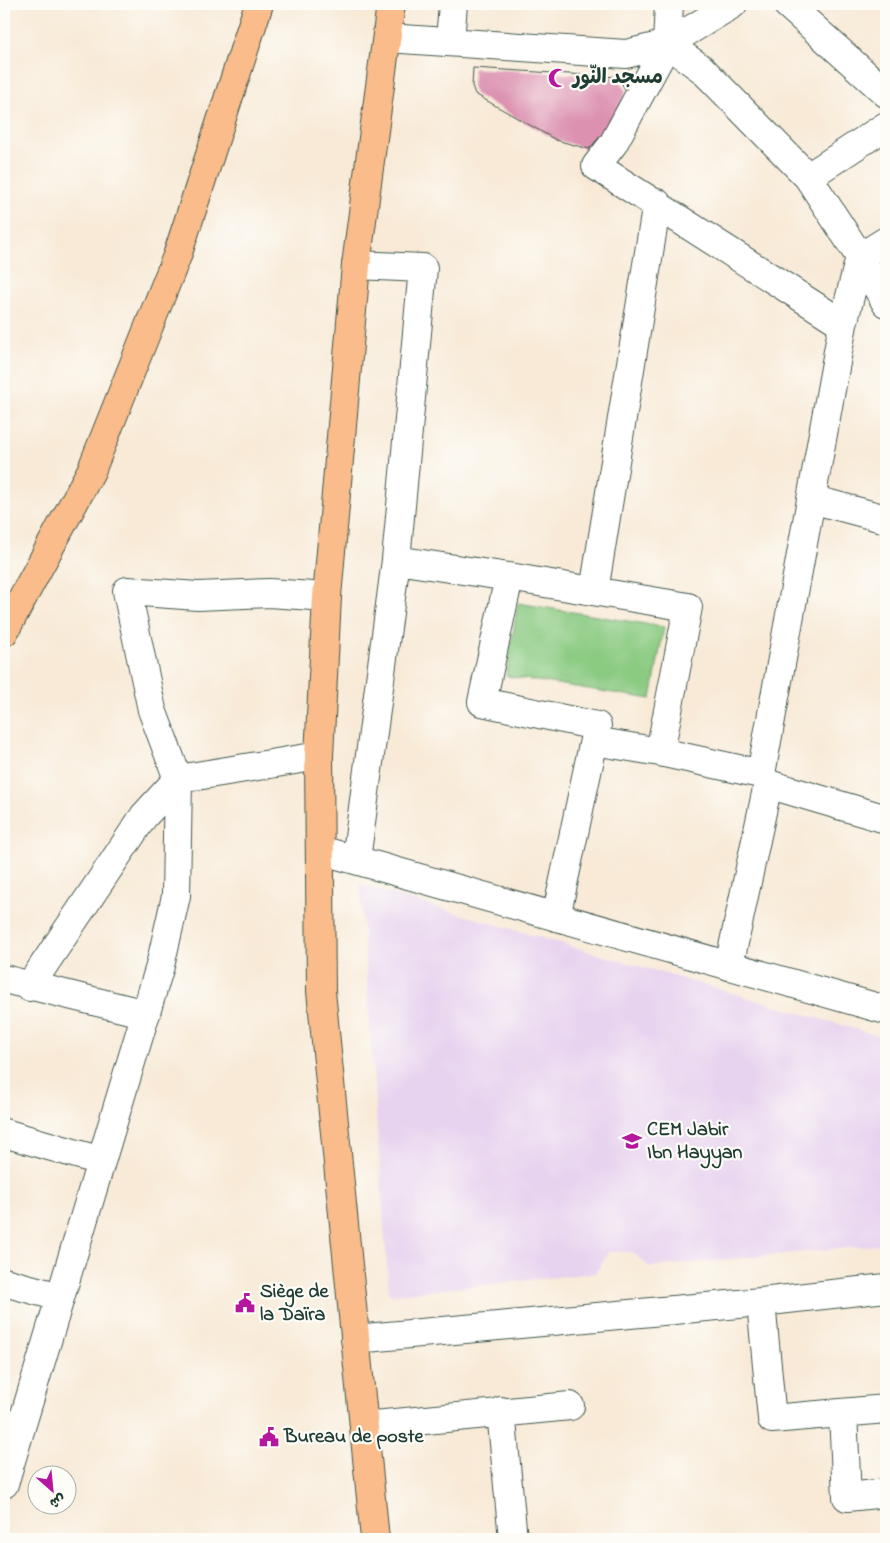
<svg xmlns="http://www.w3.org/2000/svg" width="890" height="1543" viewBox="0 0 890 1543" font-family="'Indie Flower','Playpen Sans Arabic',sans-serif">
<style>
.built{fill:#e7d2ef}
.green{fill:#8aca81;stroke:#54845a}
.building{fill:#dc91b1}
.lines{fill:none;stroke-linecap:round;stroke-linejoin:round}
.minor-casing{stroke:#40574c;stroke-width:30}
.major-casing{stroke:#40574c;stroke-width:30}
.minor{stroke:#fff;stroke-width:28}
.major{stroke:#f9bc8a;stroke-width:28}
.labels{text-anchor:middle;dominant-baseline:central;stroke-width:4.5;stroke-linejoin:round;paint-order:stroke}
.poi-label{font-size:20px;font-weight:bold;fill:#1f3d34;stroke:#fdfcf7;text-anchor:start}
</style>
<rect width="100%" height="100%" fill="#fdfcf7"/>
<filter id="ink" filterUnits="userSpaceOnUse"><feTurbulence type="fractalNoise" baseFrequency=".02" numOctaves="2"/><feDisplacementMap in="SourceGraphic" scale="10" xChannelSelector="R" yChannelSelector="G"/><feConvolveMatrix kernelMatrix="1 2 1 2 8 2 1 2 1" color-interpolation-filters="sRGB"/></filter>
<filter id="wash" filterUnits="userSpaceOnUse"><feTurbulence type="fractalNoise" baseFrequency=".0096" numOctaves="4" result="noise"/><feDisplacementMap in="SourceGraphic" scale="20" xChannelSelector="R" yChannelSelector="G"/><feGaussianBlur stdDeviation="1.12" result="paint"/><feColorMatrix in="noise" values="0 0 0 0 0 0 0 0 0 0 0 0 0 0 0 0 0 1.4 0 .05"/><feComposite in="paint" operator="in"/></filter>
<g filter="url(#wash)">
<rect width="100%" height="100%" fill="#f8ead7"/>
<path class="built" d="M360,885L886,1038V1244L650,1267L632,1252H609L595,1273L389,1295Z"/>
<path class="green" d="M518,603L664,627L651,699L506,676Z"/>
<g id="blocks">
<path class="building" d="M473,68L618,77L626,91L618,116L589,149L556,140L475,94L472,86Z"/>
</g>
</g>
<g filter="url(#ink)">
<use href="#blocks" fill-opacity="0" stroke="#40574c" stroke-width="1"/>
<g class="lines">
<defs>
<path id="minor" d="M669,4L667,44L613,144L596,166L843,324
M787,4L886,93
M387,38L626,54L667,44L733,4
M450,41L453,4
M667,44L702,69L808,177L860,257L886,303
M808,177L886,126
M811,499L886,519
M396,560L509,577L482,702L597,726L556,917
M509,577L688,607L660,752
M594,591L657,203
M594,741L660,752L761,774L768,784L886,819
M761,774L843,324L860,257L886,241
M320,850L886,1010
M356,860L396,560L423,268L356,265
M729,966L768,784
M4,979L146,1014
M29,987L144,816L178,779L319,756
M4,1133L101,1161
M4,1282L60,1297
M761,1302L772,1419L886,1409
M355,1339L761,1302L886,1288
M501,1411L513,1539
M843,1413L847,1497L886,1493
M364,1426L570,1406
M4,1484L160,966L176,896L178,779L152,710L127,591L198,596L269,593L327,597"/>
<path id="major" d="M4,632L91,471L177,256L259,4
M375,1539L321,991L319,756L327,597L356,265L391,4"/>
</defs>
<use href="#minor" class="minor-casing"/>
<use href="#major" class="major-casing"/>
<use href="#minor" class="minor"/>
<use href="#major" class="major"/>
</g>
</g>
<defs>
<symbol id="mosque-bare" viewBox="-9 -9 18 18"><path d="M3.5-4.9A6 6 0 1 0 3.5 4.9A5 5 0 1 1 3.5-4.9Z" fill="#b5179e" stroke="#fdfcf7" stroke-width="2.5" paint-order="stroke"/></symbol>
<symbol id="school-bare" viewBox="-9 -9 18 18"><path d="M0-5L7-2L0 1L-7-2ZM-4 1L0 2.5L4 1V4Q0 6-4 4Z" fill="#b5179e" stroke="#fdfcf7" stroke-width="2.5" paint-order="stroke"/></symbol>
<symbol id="civic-bare" viewBox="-9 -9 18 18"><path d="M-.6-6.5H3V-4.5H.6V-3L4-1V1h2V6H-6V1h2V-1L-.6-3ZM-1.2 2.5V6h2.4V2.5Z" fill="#b5179e" stroke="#fdfcf7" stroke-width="2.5" paint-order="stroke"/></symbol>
</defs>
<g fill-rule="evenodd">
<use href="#mosque-bare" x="544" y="64" width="28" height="28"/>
<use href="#school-bare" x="618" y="1127" width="28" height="28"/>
<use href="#civic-bare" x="231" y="1289" width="28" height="28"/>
<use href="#civic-bare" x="255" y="1423" width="28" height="28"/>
</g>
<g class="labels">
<g class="poi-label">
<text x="573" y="78">مسجد النّور</text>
<text x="647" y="1130">CEM Jabir<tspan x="647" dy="23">Ibn Hayyan</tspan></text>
<text x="260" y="1292">Siège de<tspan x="260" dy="23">la Daïra</tspan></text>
<text x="284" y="1437">Bureau de poste</text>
</g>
</g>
<rect width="890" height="1543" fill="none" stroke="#fdfcf7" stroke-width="20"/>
<g transform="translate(52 1490) rotate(153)"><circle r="24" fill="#fdfcf7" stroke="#a4b0a9"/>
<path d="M0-4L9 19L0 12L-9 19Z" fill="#b5179e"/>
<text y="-8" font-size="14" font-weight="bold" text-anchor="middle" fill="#1f3d34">ش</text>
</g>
</svg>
